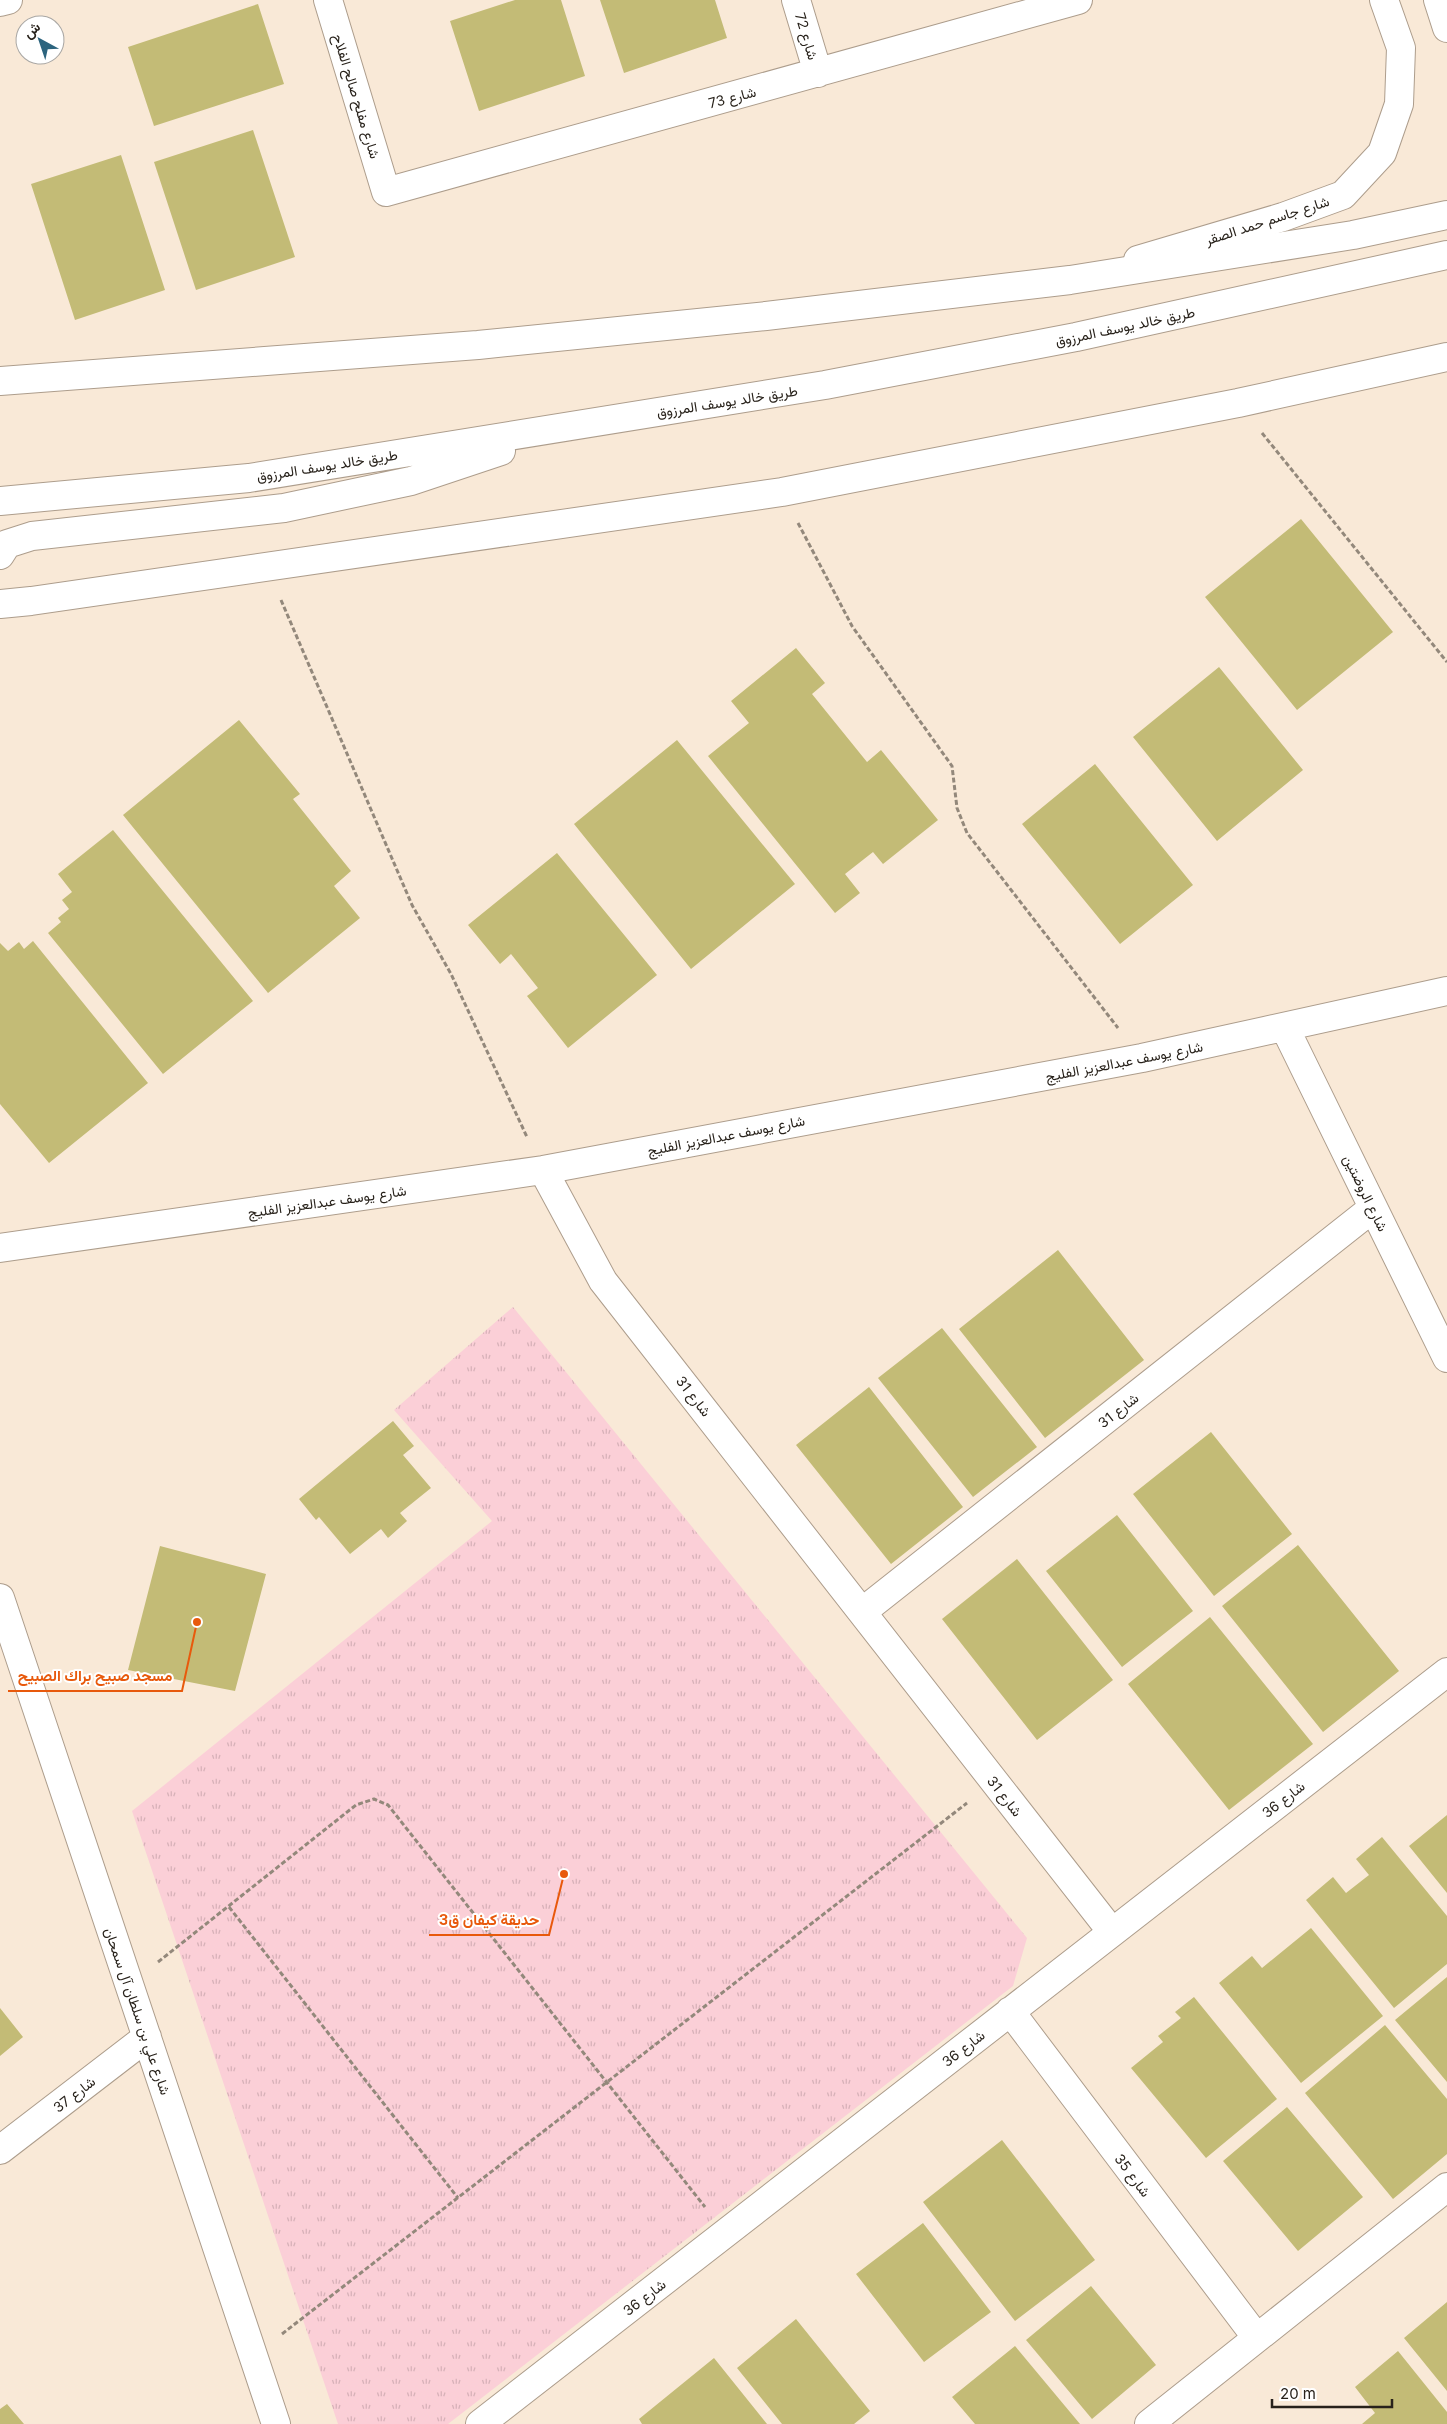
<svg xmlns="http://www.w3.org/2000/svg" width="1447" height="2424" viewBox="0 0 1447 2424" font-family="Inter,Vazirmatn,sans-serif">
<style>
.park{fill:url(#park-tufts)}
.building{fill:#c3bb76}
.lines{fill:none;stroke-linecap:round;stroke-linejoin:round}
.minor-casing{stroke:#ad9d8c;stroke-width:30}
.major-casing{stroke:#ad9d8c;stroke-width:30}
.highway-casing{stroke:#ad9d8c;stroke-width:30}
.path{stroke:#93887b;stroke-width:3;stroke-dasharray:5 2.5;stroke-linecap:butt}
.minor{stroke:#fff;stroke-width:28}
.major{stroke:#fff;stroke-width:28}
.highway{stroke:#fff;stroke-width:28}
.labels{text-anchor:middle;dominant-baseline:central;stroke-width:4;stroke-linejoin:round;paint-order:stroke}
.street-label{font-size:14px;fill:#28221b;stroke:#fff}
.leader{fill:none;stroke:#e8590c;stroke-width:2}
.callout-dot{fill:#e8590c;stroke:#fff;stroke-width:2}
.callout-label{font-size:15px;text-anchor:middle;font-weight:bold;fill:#e8590c;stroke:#fff;stroke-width:4;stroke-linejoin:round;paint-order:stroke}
</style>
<defs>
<pattern id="park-tufts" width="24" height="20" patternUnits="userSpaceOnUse" patternTransform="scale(1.25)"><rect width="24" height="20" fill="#fbcfd7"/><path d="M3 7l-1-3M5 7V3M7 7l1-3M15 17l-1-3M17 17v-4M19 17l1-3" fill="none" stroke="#d7b1b8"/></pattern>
</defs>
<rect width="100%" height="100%" fill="#f9e9d7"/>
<path class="park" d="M513,1307L1027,1938L1013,1986L448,2424H338L132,1811L492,1521L394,1410Z"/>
<path class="building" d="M515,0H561L585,76L479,111L450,21Z
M600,0H715L727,38L624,73Z
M258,4L284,84L154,126L128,47Z
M253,130L295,257L196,290L154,162Z
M121,155L165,290L75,320L31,184Z
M1301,519L1393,632L1297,710L1205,597Z
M796,648L825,683L812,694L867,762L881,750L938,820L883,864L873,852L845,874L860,893L835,913L708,756L749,723L731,701Z
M1219,667L1303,770L1217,841L1133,737Z
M239,720L300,794L293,799L351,871L334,886L360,918L268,993L123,815Z
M677,740L795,884L691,969L574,824Z
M1095,764L1193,885L1120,944L1022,824Z
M113,830L253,1001L163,1074L48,933L61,922L58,918L69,909L62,900L72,892L58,874Z
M557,853L657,975L568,1048L527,996L538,988L511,954L500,964L468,925Z
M33,941L148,1083L49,1163L0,1104V943L8,951L19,942L24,949Z
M1058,1250L1144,1360L1045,1438L959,1329Z
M942,1328L1037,1447L973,1497L878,1378Z
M869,1387L963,1507L891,1564L796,1445Z
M393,1421L414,1446L403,1455L431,1488L400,1513L407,1521L388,1538L381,1529L350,1554L319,1517L316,1520L299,1499Z
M1211,1432L1292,1534L1214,1596L1133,1494Z
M1117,1515L1193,1611L1122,1667L1046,1571Z
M1298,1545L1399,1671L1323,1732L1222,1606Z
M160,1546L266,1574L235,1691L128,1670Z
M1017,1559L1113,1680L1037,1740L942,1619Z
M1210,1617L1313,1744L1229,1810L1128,1684Z
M1447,1815V1893L1409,1846Z
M1382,1837L1447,1916V1964L1394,2008L1306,1900L1333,1877L1346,1893L1369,1875L1356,1859Z
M1311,1928L1383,2016L1301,2083L1219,1983L1252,1956L1262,1968Z
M1447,1977V2082L1395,2020Z
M1194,1997L1277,2099L1206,2158L1131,2068L1163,2042L1158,2036L1181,2018L1175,2012Z
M0,2008L23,2037L0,2056Z
M1385,2025L1447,2099V2154L1393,2199L1305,2093Z
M1287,2107L1363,2197L1298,2251L1223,2161Z
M1002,2140L1095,2260L1015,2321L923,2202Z
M923,2223L991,2312L924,2362L856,2274Z
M1091,2286L1156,2365L1092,2419L1026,2340Z
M1447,2302V2391L1404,2338Z
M796,2319L870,2411L854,2424H782L737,2368Z
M1015,2346L1080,2424H975L952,2397Z
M1398,2351L1447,2412V2424H1362L1375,2413L1355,2387Z
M714,2358L767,2424H642L639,2419Z
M7,2404L24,2424H0V2409Z"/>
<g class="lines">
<defs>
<path id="minor" d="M328,0L386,192L1078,0
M796,0L818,73
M1438,0L1447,28
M0,2L8,0
M1138,260L1283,217L1343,195L1382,153L1399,104L1401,48L1384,0
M1285,1028L1447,1358
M543,1170L603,1281L1112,1932
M0,1248L543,1170L1142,1058L1447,991
M0,1598L276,2424
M862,1612L1373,1208
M1010,2011L1257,2338
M0,2150L147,2037
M480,2424L1447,1672
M1149,2424L1447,2187"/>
<path id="major" d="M0,501L249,478L825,385L1076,337L1447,255
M0,555L7,544L32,536L284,508L411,481L501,451
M0,604L31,601L782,492L1238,403L1447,357"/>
<path id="highway" d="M0,381L478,345L766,316L1070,280L1353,235L1447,215"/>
</defs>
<use href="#minor" class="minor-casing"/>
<use href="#major" class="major-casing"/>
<use href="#highway" class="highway-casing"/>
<path class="path" d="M1262,433L1447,662
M798,523L852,626L952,766L957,808L967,833L1118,1028
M281,600L412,905L451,974L527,1137
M229,1907L458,2198
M158,1962L356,1805L374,1799L388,1805L705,2207
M282,2334L967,1803"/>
<use href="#minor" class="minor"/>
<use href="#major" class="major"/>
<use href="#highway" class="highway"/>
</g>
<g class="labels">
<g class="street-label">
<text transform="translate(807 36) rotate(73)">شارع 72</text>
<text transform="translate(357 96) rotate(73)">شارع مفلح صالح الفلاح</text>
<text transform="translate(732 97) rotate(-15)">شارع 73</text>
<text transform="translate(1267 220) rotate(-18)">شارع جاسم حمد الصقر</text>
<text transform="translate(1125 326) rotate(-12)">طريق خالد يوسف المرزوق</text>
<text transform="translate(727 401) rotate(-9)">طريق خالد يوسف المرزوق</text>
<text transform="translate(327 465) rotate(-9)">طريق خالد يوسف المرزوق</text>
<text transform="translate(1124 1061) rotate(-11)">شارع يوسف عبدالعزيز الفليج</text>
<text transform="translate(726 1135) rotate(-11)">شارع يوسف عبدالعزيز الفليج</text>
<text transform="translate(1366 1193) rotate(64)">شارع الروضتين</text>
<text transform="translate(327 1201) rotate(-8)">شارع يوسف عبدالعزيز الفليج</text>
<text transform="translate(694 1396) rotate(52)">شارع 31</text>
<text transform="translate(1118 1410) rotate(-38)">شارع 31</text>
<text transform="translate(1005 1796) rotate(52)">شارع 31</text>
<text transform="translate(1283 1799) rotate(-38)">شارع 36</text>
<text transform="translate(138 2011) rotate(71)">شارع علي بن سلطان آل سمحان</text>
<text transform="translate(963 2048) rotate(-38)">شارع 36</text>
<text transform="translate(74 2094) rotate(-38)">شارع 37</text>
<text transform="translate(1133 2175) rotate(53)">شارع 35</text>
<text transform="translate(644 2297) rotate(-38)">شارع 36</text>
</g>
</g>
<path class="leader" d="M197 1622L182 1691H8M564 1874L549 1935H429"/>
<g class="callout-dot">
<circle cx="197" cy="1622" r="5"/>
<circle cx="564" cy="1874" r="5"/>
</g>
<g class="callout-label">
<text x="95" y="1681">مسجد صبيح براك الصبيح</text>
<text x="489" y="1925">حديقة كيفان ق3</text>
</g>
<g transform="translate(40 40) rotate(320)"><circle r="24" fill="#ffffff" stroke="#a9a7a4"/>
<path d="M0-4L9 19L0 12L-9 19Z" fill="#2c647e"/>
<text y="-8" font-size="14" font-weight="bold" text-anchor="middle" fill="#28221b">ش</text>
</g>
<path d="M1272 2399v8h120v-8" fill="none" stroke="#28221b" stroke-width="2.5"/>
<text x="1280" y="2399" font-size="15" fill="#28221b" stroke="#ffffff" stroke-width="4" paint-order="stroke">20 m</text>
</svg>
